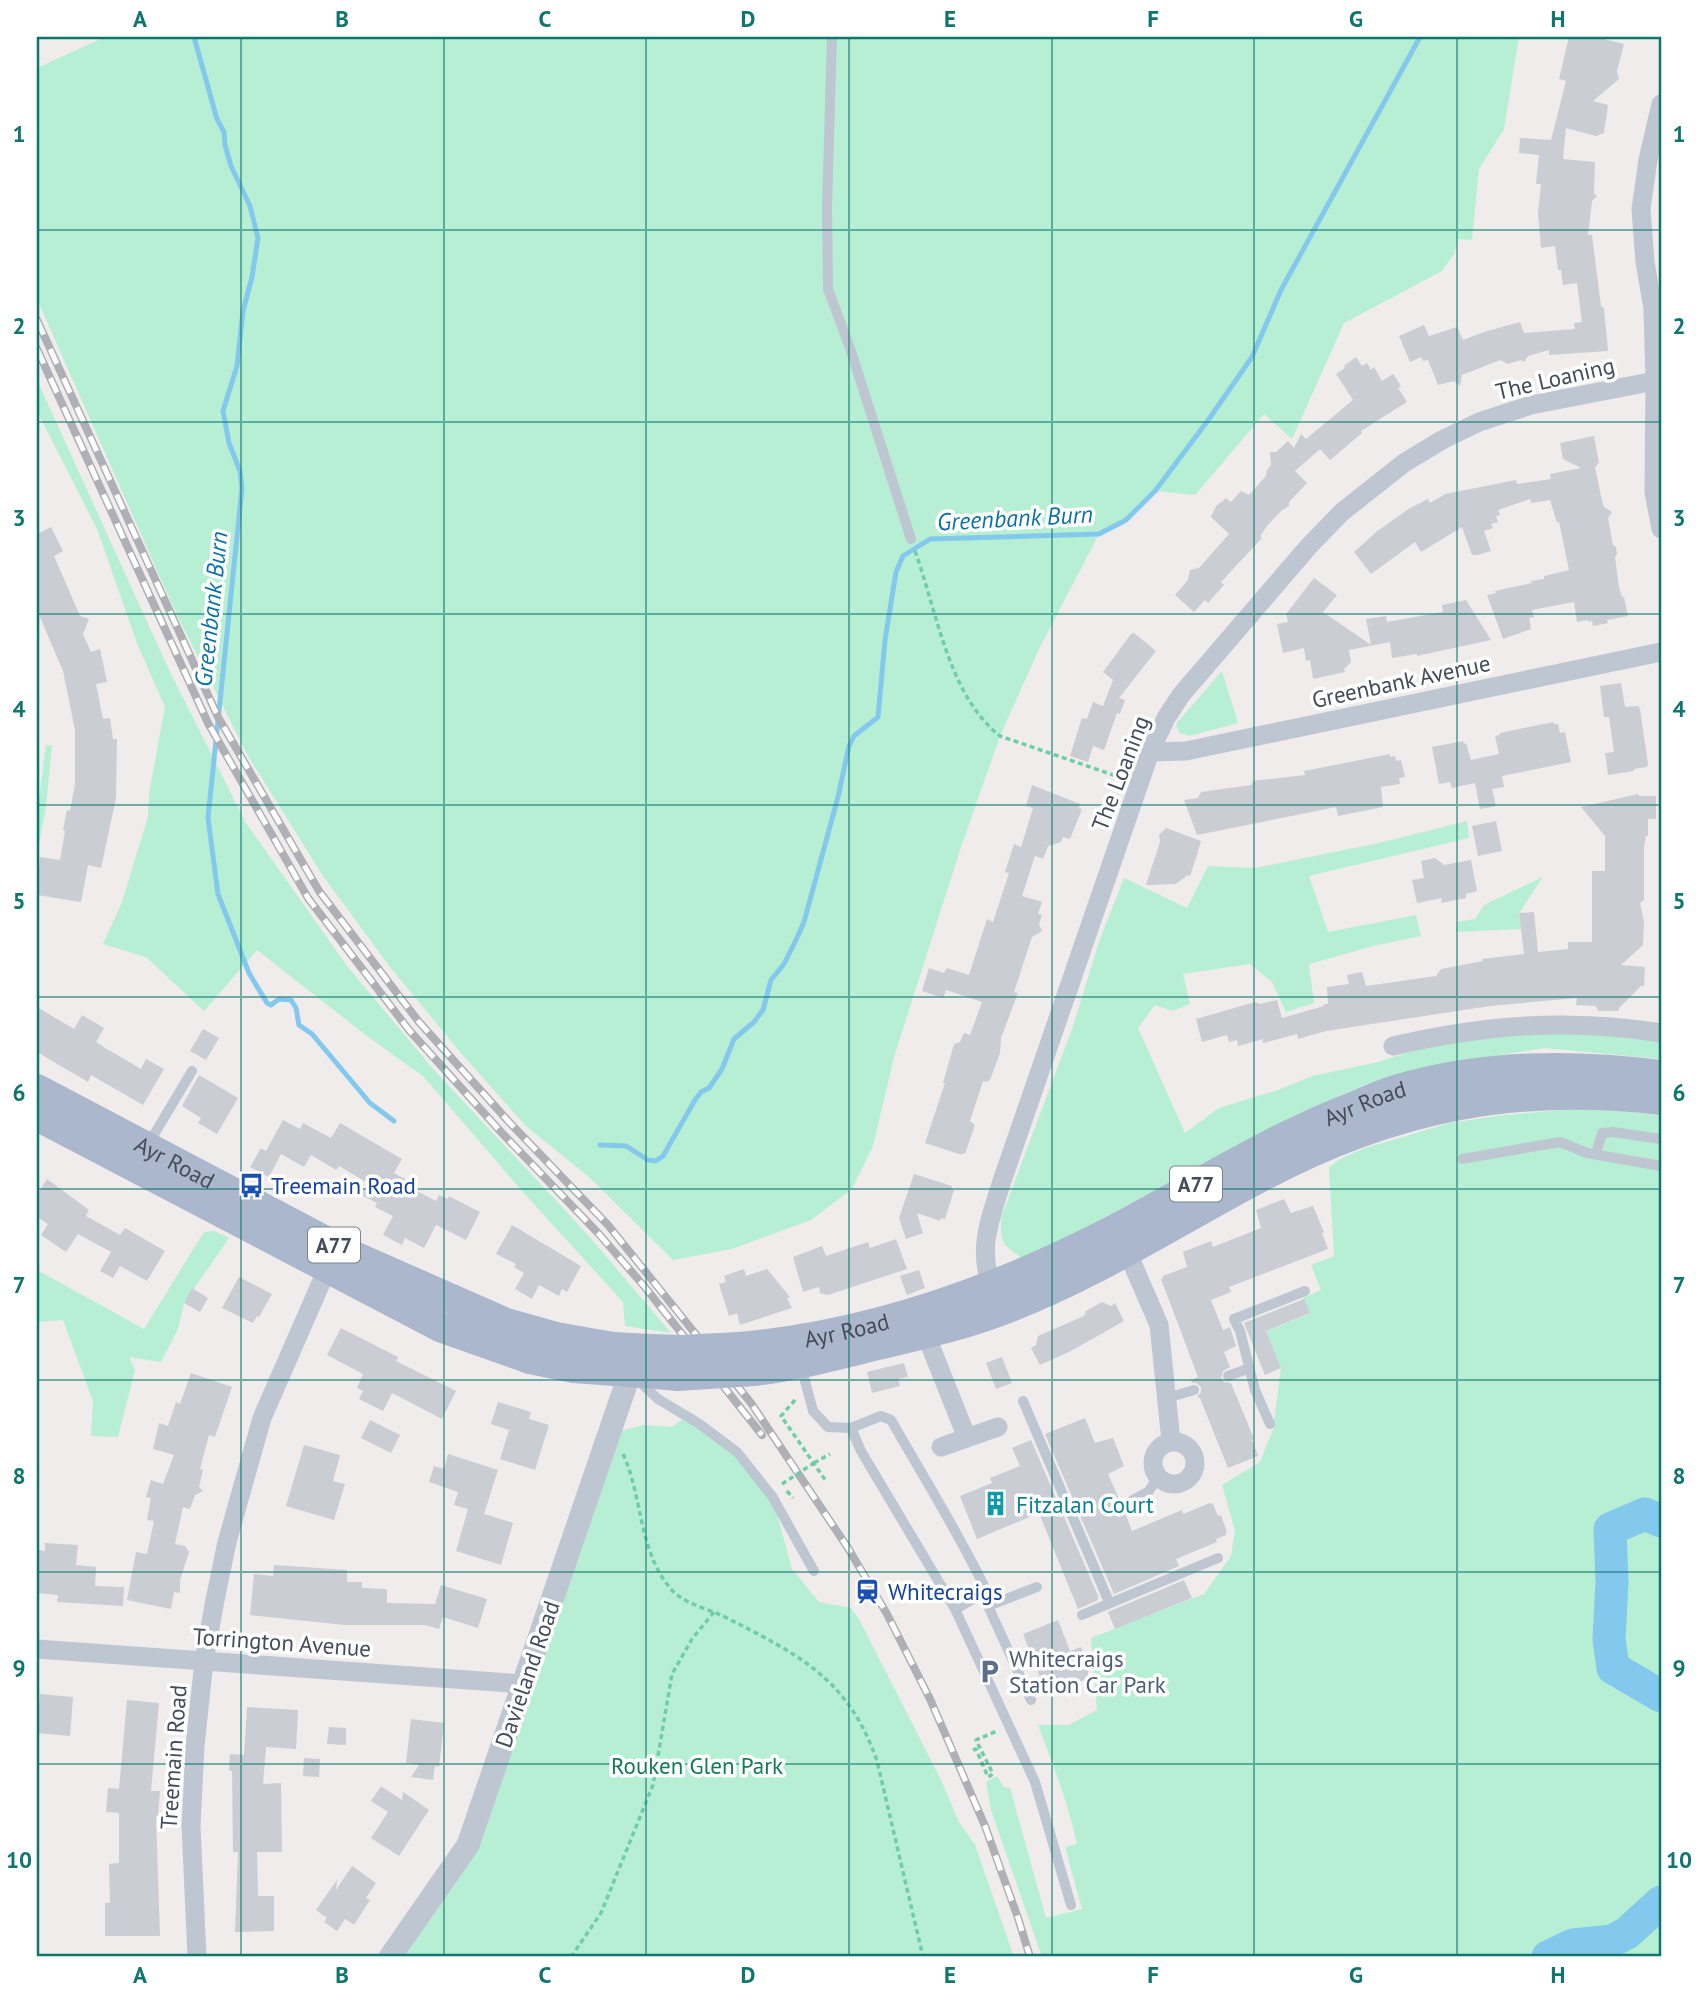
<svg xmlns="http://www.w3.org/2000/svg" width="1698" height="1994" viewBox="0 0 1698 1994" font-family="'PT Sans',sans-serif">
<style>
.green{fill:#b7efd4}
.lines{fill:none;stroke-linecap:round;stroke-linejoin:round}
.stream{stroke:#83c9ed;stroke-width:5}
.river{stroke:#83c9ed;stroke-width:33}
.building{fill:#cbcdd4}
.path{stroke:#6fcdab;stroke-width:3.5;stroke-dasharray:5 3.5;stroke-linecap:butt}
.service{stroke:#bec6d2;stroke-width:10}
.minor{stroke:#bec6d2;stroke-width:19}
.tertiary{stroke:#bec6d2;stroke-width:23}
.primary{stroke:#aab7cc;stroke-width:30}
.rail-casing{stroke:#aeb0b6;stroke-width:8}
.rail{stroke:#fff;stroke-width:5;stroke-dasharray:16;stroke-linecap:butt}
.path-bridge{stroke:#6fcdab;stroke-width:3.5;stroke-dasharray:5 3.5;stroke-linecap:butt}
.primary-bridge{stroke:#aab7cc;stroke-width:30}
.grid{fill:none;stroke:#0f766e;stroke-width:2;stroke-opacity:0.55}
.labels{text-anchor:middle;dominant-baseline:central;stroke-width:7;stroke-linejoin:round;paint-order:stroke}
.shield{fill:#fff;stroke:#7c828b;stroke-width:2}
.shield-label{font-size:21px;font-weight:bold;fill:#444c59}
.street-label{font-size:23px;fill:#444c59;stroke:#fff}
.transit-label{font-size:23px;fill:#164399;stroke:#fff;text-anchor:start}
.culture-label{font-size:23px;fill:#0d838f;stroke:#fff;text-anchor:start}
.service-label{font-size:23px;fill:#4e5e75;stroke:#fff;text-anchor:start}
.park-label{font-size:23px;fill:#147b55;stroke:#fff}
.water-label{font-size:24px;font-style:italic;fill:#0971a7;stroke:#fff}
.neatline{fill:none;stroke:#0f766e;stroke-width:2.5}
.grid-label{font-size:23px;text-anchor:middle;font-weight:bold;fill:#0f766e}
</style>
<rect width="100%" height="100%" fill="#efeceb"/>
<path class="green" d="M105,37H1519L1504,129L1479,169L1472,240L1458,239L1454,254L1442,271L1344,323L1292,439L1264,414L1195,495L1155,491L1126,520L1099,534L1039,649L1000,736L961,847L894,1057L873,1146L852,1189L811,1220L732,1249L673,1260L589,1177L526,1126L461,1053L390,967L323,876L248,756L175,611L37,299V68Z
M37,380L170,672L246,823L347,966L434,1070L589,1236L671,1333L625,1326L623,1302L522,1191L424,1077L367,1036L257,950L204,1011L146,957L103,944L122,902L148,817L149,793L165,707L138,646L97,529L37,411Z
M1222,671L1238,723L1189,736L1179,733L1176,724Z
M46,745L52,746L46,807L37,854V815Z
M1467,821L1469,838L1309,876L1328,932L1416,915L1421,936L1373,946L1309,964L1314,1003L1286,1012L1272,982L1250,964L1183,974L1190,1004L1172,1011L1155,1005L1138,1028L1185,1133L1219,1108L1278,1090L1312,1076L1378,1062L1432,1045L1498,1035L1589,1032L1661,1040V1059L1545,1048L1447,1063L1367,1084L1295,1115L1038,1253L1021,1257C1001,1244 1001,1242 1001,1218L1072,1029L1100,939L1124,878L1187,908L1208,866L1255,868L1379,843Z
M1543,877L1519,913L1521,929L1456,932L1457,922L1475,919L1484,905Z
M1576,1109L1635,1112L1661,1116V1957H1042L991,1810L986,1782L997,1776L1004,1787L1010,1788L1046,1918L1082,1909L1065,1847L1077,1844C1068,1803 1053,1764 1038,1725H1069L1097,1710L1091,1638L1204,1594L1231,1556L1235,1531L1222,1485L1260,1462L1273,1430L1281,1368L1266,1331L1309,1314L1303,1298L1321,1290L1311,1265L1334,1256L1329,1167L1342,1158L1365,1148L1450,1123L1504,1115Z
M214,1231L229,1238L184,1303L178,1329L161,1362L129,1357L135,1370L118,1437L91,1436L93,1401L63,1320L37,1322V1270L144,1329L204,1232Z
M687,1416L737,1452L772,1496L792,1569L819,1602L851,1608L860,1621L941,1780L959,1822L975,1845L1014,1957H390L468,1845L611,1433L644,1425L672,1427Z"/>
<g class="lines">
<path class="stream" d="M194,37L217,119L224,132L225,145L231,166L250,206L258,238L252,277L243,311L237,366L223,411L229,443L240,471L242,488L208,818L218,894L249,973L267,1003L271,1005L279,999L291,1000L296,1008L299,1025L312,1034L370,1103L394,1121
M600,1145L626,1146L648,1160L656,1161L663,1156L695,1100L701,1092L709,1088L722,1069L734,1039L754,1022L763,1010L771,980L784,964L796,940L804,922L838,797L849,746L854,736L878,717L885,640L896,572L903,556L930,539L1099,534L1126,520L1155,491L1209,419L1252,357L1281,290L1420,37"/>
<path class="river" d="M1661,1521L1645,1514L1610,1529L1612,1582L1609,1639L1613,1668L1661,1696
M1548,1957L1573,1945L1612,1941L1627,1933L1661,1902"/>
</g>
<path class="building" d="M1569,37H1595L1624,44L1617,71L1619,79L1593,101L1608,105L1604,133L1596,136L1566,128L1563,159L1595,162L1594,193L1597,196L1592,201L1588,235H1592L1601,306L1604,308L1608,351L1549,355V350L1528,356L1524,362L1521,360L1508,364L1500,360L1462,375L1460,386L1454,381L1438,385L1428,360L1423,361L1421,357L1410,362L1399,336L1424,325L1429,336L1457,327L1463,340L1484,332L1520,322L1524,333L1575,329L1574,323L1582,322L1577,283L1563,285L1561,270H1558L1555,246L1541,248L1538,214L1541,184H1536L1539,155L1519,153L1520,138L1551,140L1566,81L1559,79Z
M1356,357L1362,366L1367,363L1371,370L1374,367L1382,381L1393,374L1401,386L1398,388L1407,402L1361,431L1362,433L1330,460L1320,449L1295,471L1307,483L1289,502V506L1282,510L1267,526L1260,536L1262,538L1221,582L1224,585L1208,603L1205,600L1194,612L1175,595L1188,580L1190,570L1199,568L1229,534L1211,517L1216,506L1226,498L1231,502L1241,491L1249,495L1266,476L1267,470L1271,465L1270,452H1276L1288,441L1294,448L1301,434L1306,439L1353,400L1336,374L1345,368L1344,366Z
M1594,436L1599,463L1595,467L1602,501L1604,507L1612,512L1608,518L1613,545L1616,547L1617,554L1615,557L1619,587L1622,597H1624L1628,616L1607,620L1608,623L1593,626L1592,621L1589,622L1588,620L1577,622L1574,602L1532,610L1534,617L1529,618L1531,629L1503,639L1487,595L1496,593L1495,591L1532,583L1531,581L1544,579V576L1569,570L1559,522L1557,523L1550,500L1531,503L1530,499L1498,510L1500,515L1496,516L1498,522L1491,524L1493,528L1484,531L1491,551L1478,555H1472L1462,527L1421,552L1415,542L1371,574L1354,552L1376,532L1410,508L1428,499L1430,503L1445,494L1516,480L1517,484L1551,479L1550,474L1581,468L1563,459L1560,443Z
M51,527L63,551L54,556L80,616L89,619L83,634L91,652L100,649L107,682L96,684L103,719L110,718L113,739H117L116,798L101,868L88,865L81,902L37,895L40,857L60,860L65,831L63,830L67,810L70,811L75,784V730L63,671L37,610V534Z
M1314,578L1337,595L1323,612L1371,645L1366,619L1386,616L1387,622L1443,612L1442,605L1466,600L1491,640L1417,656V654L1392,658L1390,642L1349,650L1351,662L1344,669L1345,672L1313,679L1310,660L1306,661L1304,648L1283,653L1277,624L1288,622L1286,614Z
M1134,633L1156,651L1119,698L1125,700L1120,714L1117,713L1104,750L1093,746L1088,762L1070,756L1082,718L1087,719L1093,702L1103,706L1113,680L1103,672L1131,634Z
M1621,683L1625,707L1638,706L1640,709L1648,764L1647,767L1634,769V771L1608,775L1605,753L1614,752L1609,717H1604L1600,686Z
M1553,722L1554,724H1558L1560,733L1565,732L1571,762L1502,776L1504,787L1492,789L1496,806L1480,809L1475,783L1452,788L1450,782L1439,784L1432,747L1463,741L1464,744L1466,743L1471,760L1499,754L1495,736L1500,735V733Z
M1390,754V757L1395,756L1396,761L1401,760L1405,777L1399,778L1400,784L1381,787L1383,807L1338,816L1336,807L1197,835L1184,800L1198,798L1201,792L1251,785L1253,781L1305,775L1304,771Z
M1032,785L1080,804L1079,808L1082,809L1070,839L1063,837L1061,842L1048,846L1043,859L1035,856L1022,896L1042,902L1038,914L1042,915L1039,924L1042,931L1032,937L1014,992L1018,993L1001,1038L1000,1053L990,1080L987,1082L983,1081L970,1121L975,1125L965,1154L962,1153V1155L925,1143L945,1083H943L954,1044L960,1042L964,1033L970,1035L982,1002L946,990L943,998L922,991L929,968L944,973L947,968L969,975L987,919L993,922L1009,873L1005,872L1014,844L1021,847L1033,808L1026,806Z
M1638,794L1639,796H1656V819H1648V836H1646L1644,847V900L1640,903L1644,922L1643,945L1621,965L1645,967L1644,986H1641L1619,1008V1011H1598L1596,1006L1576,1005L1577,998L1490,1006L1326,1031L1298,1039L1297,1034L1263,1043V1039L1238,1046L1237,1040L1229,1042L1227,1035L1202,1042L1196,1019L1255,1002L1260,1004L1277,1000L1282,1018L1324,1006V1004H1328L1327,987L1349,984L1347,975L1362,972L1366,986L1436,976L1441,969L1478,962L1483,961L1482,959L1524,954L1519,913L1534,912L1538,952L1568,949V942H1592V871H1605V836L1581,807Z
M1496,821L1502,851L1478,856L1472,826Z
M1166,828L1201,841L1196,858L1190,876L1188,875L1176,884L1146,885L1160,842L1159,835Z
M1435,858L1444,865L1471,860L1477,891L1466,894V898L1441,903L1442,898L1417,903L1412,880L1424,878L1421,861Z
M37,1007L74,1029L82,1015L104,1028L96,1042L107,1049L141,1069L146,1059L164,1069L143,1105L91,1075L88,1082L37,1052Z
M203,1029L219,1038L206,1060L190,1051Z
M199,1075L238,1098L217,1134L198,1123L201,1118L182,1106Z
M283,1120L300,1129L303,1123L331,1138L340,1123L402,1159L394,1173L409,1181L407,1186L436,1201L439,1195L448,1199L449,1196L480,1212L466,1240L436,1225L424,1248L405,1238L402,1245L383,1235L393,1216L375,1207L377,1203L361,1195L368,1183L339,1166L336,1170L311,1155L304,1167L281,1154L269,1177L250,1167L261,1148L266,1151Z
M914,1174L952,1186L951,1189L954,1190L945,1219L941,1218L940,1221L917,1213L923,1233L906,1239L899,1218Z
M47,1179L89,1210L86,1216L120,1235L125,1228L165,1251L147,1281L120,1266L113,1278L100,1271L111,1252L78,1234L66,1252L41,1235L48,1224L37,1217V1195Z
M1284,1199L1291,1213L1313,1206L1324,1232L1322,1233L1328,1249L1229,1287L1231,1292L1211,1300L1223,1330L1230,1327L1236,1346L1224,1352L1230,1367L1223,1371L1221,1378L1224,1382L1231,1383L1254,1439L1252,1440L1258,1456L1228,1468L1200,1398L1197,1397L1201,1392V1387L1196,1383H1192L1191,1380L1198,1377L1161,1279L1163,1278V1276L1187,1267L1183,1252L1211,1241L1213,1247L1261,1228L1256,1210Z
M512,1225L581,1266L567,1292L562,1289L559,1296L539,1285L532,1299L515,1289L524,1273L514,1267L516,1264L496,1254Z
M896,1239L907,1269L828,1295L820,1293L819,1287L803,1292L793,1257L822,1246L826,1256L868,1242L870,1248Z
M744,1269L746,1276L767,1269L790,1297L787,1298L792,1308L740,1325L737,1313L729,1316L719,1284L726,1282L724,1276Z
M919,1270L925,1288L907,1295L900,1276Z
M239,1277L272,1294L259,1317L257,1316L253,1323L222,1308Z
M192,1288L208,1298L200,1312L184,1303Z
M1304,1299L1310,1313L1266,1331L1281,1368L1265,1375L1244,1323Z
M1102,1302L1111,1306L1115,1303L1124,1321L1071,1351L1040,1365L1031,1348L1036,1345L1038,1336L1084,1316L1086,1311Z
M341,1328L398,1357L396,1361L456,1391L442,1419L392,1393L383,1411L359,1399L363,1391L357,1388L363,1374L327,1355Z
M1002,1357L1012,1383L996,1389L986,1363Z
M904,1363L908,1377L898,1379L900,1386L872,1393L867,1372Z
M191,1373L232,1387L215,1437L209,1435L200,1469L203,1470L199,1487L203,1491L195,1495L190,1509L183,1507L175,1544L185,1546L189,1552L180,1580V1593L174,1592L171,1609L127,1600L136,1552L147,1554L154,1521L147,1520L151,1498L146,1497L151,1480L163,1484L174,1455L153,1449L159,1423L168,1426L176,1402L180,1404Z
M498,1402L531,1412L529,1419L549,1425L535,1470L500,1459L509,1430L491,1424Z
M1085,1418L1095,1443L1113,1438L1124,1466L1108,1474L1119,1499L1115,1507L1118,1512L1125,1513L1132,1531L1182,1510L1183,1514L1210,1503L1213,1504L1218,1516L1221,1515L1227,1532L1225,1533L1226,1535L1216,1539L1217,1542L1176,1559L1179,1566L1114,1594L1045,1434Z
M370,1420L400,1435L391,1453L361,1438Z
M1031,1440L1098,1596V1600L1078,1609L1039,1513L977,1539L960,1496L992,1483L990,1478L1020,1466L1012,1448Z
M304,1445L340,1455L333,1481L345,1484L334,1520L286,1506Z
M448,1454L498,1470L484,1514L513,1523L501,1565L456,1551L468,1509L454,1505L458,1492L429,1482L434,1466L444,1469Z
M45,1543L78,1545L76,1565L96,1567L95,1586L124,1587L123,1606L57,1602L58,1595L37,1593V1550L45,1551Z
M274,1565L347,1570V1582H362V1588L387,1589V1603L435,1604L441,1585L487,1599L478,1628L443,1617L439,1629L425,1625H345L250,1615L254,1574L273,1576Z
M1184,1580L1192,1598L1115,1629L1108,1612Z
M1058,1620L1070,1651L1081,1647L1089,1668L1087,1679L1047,1695L1023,1634Z
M40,1694L73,1697L70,1736L37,1733Z
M127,1700L159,1703L151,1791H160L158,1816H156L160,1936H105V1903H110L109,1864L119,1863V1813L106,1812L108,1788L119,1789Z
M247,1707L298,1710L296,1749L266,1747L263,1784L281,1783L282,1852H257L258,1896H274V1931L235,1932L238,1852H233L232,1771H229L230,1754L244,1755Z
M411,1719L444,1723L439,1767L435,1766L433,1780L411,1777L419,1765L406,1763Z
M329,1727L346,1728V1745L327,1744Z
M304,1758L320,1759L319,1777L303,1776Z
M381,1786L402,1800L403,1792L429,1810L399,1856L371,1838L388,1812L371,1801Z
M352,1866L376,1883L366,1898L370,1900L354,1925L345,1919L337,1931L324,1922L327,1918L316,1910L337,1880L336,1890Z"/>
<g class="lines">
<path class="path" d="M915,551C937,611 948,695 1000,736L1122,778
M795,1400L781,1416L826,1481
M623,1454C643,1497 638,1551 671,1589C684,1604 706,1608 723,1616C797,1654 848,1677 877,1761L923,1957
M814,1463L830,1454
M787,1491L793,1498
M973,1750L976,1749L988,1777L993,1774L976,1740L997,1731
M571,1957L601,1913L653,1785L672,1674L692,1639L714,1612"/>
<path class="service" d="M832,37L827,207L828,289L850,348L911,539
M149,1143L192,1071
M1596,1154L1602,1133L1613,1132L1661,1139
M1462,1159L1560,1142L1587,1153L1661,1166
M801,1366L813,1411L828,1427L851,1428L881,1416L891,1420C923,1476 957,1530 985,1588L977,1597L955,1609L861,1451L851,1428
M1228,1376L1250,1368
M638,1380L658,1399L698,1423L737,1452L772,1496L814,1571
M1167,1398L1194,1390
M1023,1401L1109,1602
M1270,1424L1255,1390L1240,1331L1234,1319L1305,1291
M1122,1506L1149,1491L1158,1477
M985,1588L988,1606L1031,1700
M988,1606L1037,1587
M955,1609L1035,1782L1071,1905
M1082,1615L1218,1558"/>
<path class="minor" d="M1661,104L1648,160L1641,209L1645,262L1653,309L1655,381L1654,492L1661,529
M1150,752L1186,751L1661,652
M1393,1046C1484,1025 1568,1018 1661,1033
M1123,1242L1159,1325L1171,1441
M994,1296C977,1249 988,1226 1002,1181L1150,752L1166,718L1181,695L1309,546L1342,512L1404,463L1442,440L1479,422L1531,405L1655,381
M922,1325L967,1438
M1153 1463a21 21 0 1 1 42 0a21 21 0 1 1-42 0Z
M941,1447L998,1427
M37,1649L523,1684
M197,1957L191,1826L195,1746L204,1661L215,1600L227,1542L262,1418L331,1260"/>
<path class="tertiary" d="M390,1957L468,1845L635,1358"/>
<g class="primary">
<path id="s1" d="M37,1089L354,1256L506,1323L556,1337L613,1347L650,1349"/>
<path d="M37,1116L440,1327L530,1359L574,1368L656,1374"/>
<path id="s2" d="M740,1347C872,1335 998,1290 1115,1229C1195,1187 1271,1138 1355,1106C1369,1100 1384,1093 1399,1089C1485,1064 1573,1064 1661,1075"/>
<path d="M754,1371C796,1366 837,1355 878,1345C919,1335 961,1326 1000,1311C1092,1277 1177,1221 1263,1176C1393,1107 1515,1083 1661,1100"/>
</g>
<defs>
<path id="rail" d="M37,320L218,717L319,891L419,1022L510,1123L608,1225L751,1403L848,1548L887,1614L930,1699L985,1826L1018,1918L1030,1957
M37,349L208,723L308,898L409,1030L501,1132L598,1233L644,1286L762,1435"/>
</defs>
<use href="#rail" class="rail-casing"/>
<use href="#rail" class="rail"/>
<path class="path-bridge" d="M782,1484L814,1463"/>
<path class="primary-bridge" d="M650,1349L681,1350L740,1347
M656,1374L678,1376L754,1371"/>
</g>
<path class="grid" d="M241,37V1957M444,37V1957M646,37V1957M849,37V1957M1052,37V1957M1254,37V1957M1457,37V1957M37,230H1661M37,422H1661M37,614H1661M37,805H1661M37,997H1661M37,1189H1661M37,1380H1661M37,1572H1661M37,1764H1661"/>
<defs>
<symbol id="bus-bare" viewBox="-9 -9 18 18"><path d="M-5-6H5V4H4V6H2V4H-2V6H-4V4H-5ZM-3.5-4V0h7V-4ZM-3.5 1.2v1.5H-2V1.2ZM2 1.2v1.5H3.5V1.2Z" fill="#1a4fb4" stroke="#fff" stroke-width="2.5" paint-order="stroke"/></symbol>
<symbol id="building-bare" viewBox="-9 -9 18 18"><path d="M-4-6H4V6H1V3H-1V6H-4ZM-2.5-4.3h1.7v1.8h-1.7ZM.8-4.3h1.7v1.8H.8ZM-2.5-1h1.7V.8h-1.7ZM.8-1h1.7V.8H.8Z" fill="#0f9aa8" stroke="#fff" stroke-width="2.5" paint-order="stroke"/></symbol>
<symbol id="station-bare" viewBox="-9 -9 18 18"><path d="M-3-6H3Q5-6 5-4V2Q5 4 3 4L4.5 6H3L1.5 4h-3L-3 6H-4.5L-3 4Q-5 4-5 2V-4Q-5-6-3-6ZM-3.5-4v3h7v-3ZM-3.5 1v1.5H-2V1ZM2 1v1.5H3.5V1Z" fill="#1a4fb4" stroke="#fff" stroke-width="2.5" paint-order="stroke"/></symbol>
<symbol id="parking-bare" viewBox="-9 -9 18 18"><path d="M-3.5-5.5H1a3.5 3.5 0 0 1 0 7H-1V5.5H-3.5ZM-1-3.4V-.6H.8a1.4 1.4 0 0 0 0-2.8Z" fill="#5c6f8a" stroke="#fff" stroke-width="2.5" paint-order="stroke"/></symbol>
</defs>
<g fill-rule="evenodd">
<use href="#bus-bare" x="234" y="1168" width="35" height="35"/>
<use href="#building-bare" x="978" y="1486" width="35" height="35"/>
<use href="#station-bare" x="850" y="1574" width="35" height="35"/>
<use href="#parking-bare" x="972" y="1654" width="35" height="35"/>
</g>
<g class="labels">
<g class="shield">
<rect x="1170" y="1166.5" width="52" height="35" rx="5"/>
<rect x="308" y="1227.5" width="52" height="35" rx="5"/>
</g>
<g class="shield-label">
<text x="1196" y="1184">A77</text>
<text x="334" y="1245">A77</text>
</g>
<g class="street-label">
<text transform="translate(1555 378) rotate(-13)">The Loaning</text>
<text transform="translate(1401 681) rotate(-12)">Greenbank Avenue</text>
<text transform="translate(1120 773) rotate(-69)">The Loaning</text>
<text stroke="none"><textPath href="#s2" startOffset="676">Ayr Road</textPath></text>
<text stroke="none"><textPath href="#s1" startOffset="156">Ayr Road</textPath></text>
<text stroke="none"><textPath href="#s2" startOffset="108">Ayr Road</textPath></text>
<text transform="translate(282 1642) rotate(4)">Torrington Avenue</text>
<text transform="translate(527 1674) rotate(-71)">Davieland Road</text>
<text transform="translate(173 1757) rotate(-86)">Treemain Road</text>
</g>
<g class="transit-label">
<text x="271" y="1185">Treemain Road</text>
<text x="888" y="1591">Whitecraigs</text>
</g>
<g class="culture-label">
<text x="1016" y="1504">Fitzalan Court</text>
</g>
<g class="service-label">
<text x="1009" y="1658">Whitecraigs<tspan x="1009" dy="26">Station Car Park</tspan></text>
</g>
<g class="park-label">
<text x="697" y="1765">Rouken Glen Park</text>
</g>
<g class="water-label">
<text transform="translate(1015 518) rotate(-3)">Greenbank Burn</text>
<text transform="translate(211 609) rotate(-84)">Greenbank Burn</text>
</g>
</g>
<rect width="1698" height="1994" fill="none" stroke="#ffffff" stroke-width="77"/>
<rect x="38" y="38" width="1622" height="1917" class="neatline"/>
<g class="grid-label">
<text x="140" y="27">A</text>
<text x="342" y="27">B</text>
<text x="545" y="27">C</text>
<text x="748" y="27">D</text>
<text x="950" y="27">E</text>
<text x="1153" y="27">F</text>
<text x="1356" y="27">G</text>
<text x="1558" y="27">H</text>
<text x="19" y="142">1</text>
<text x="1679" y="142">1</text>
<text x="19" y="334">2</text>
<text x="1679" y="334">2</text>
<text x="19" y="526">3</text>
<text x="1679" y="526">3</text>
<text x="19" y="717">4</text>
<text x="1679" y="717">4</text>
<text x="19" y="909">5</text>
<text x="1679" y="909">5</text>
<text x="19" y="1101">6</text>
<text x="1679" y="1101">6</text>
<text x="19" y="1293">7</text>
<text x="1679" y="1293">7</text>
<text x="19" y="1484">8</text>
<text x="1679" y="1484">8</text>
<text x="19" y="1676">9</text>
<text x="1679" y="1676">9</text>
<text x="19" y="1868">10</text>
<text x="1679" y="1868">10</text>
<text x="140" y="1983">A</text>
<text x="342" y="1983">B</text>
<text x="545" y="1983">C</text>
<text x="748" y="1983">D</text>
<text x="950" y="1983">E</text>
<text x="1153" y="1983">F</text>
<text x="1356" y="1983">G</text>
<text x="1558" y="1983">H</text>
</g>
</svg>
